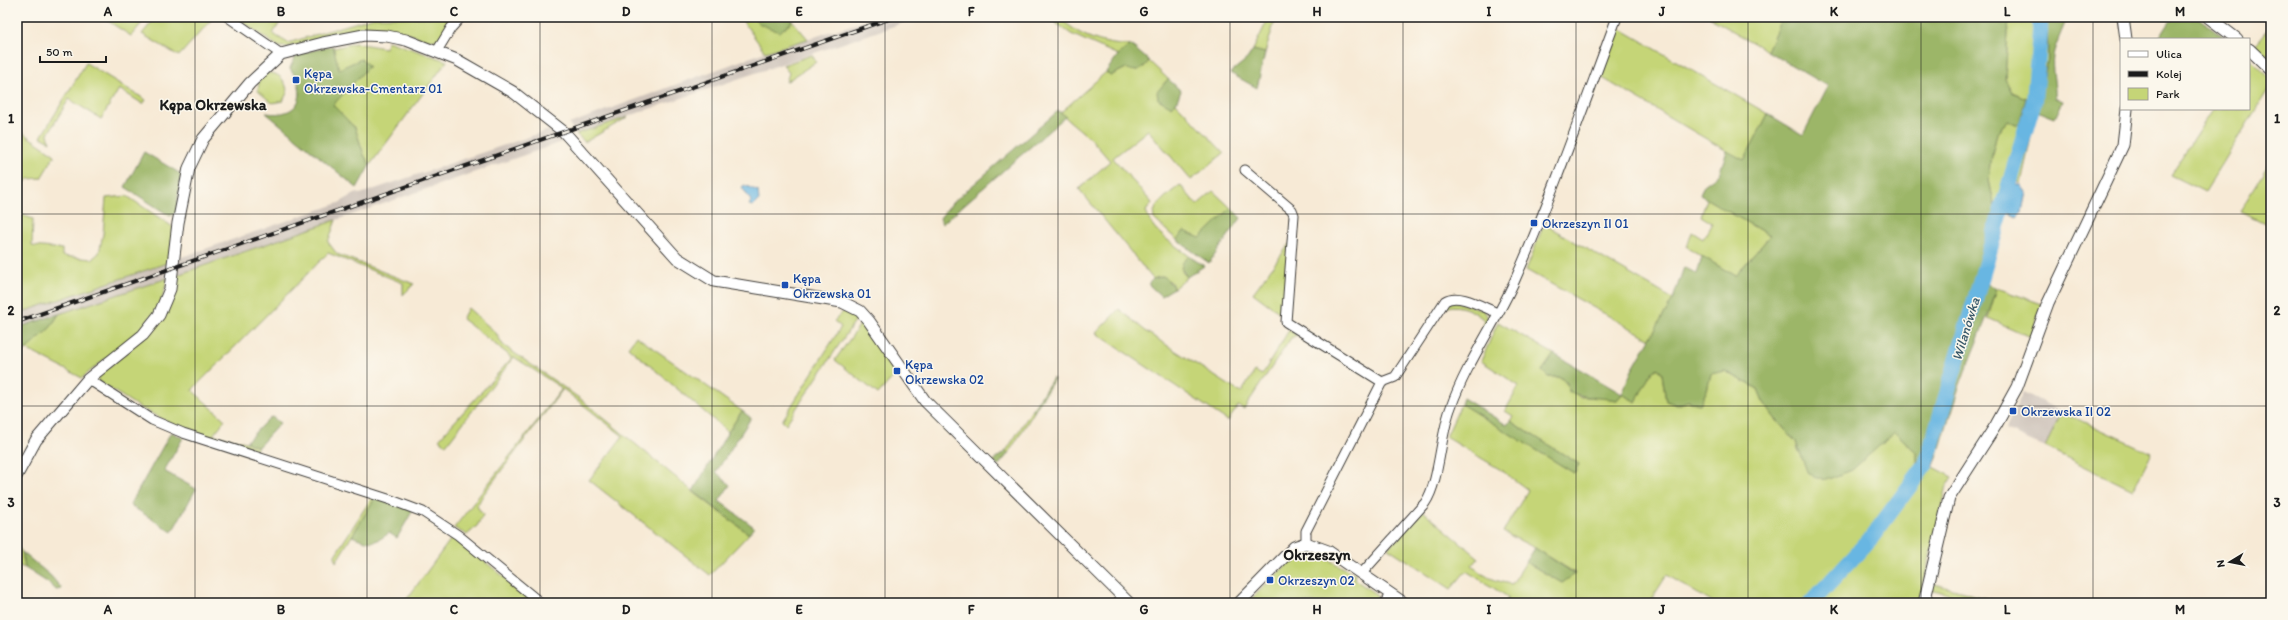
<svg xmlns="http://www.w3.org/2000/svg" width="2288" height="620" viewBox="0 0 2288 620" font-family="Itim,sans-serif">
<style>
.industrial{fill:#cdc2b9}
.green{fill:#c5d577;stroke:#70784a}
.forest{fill:#9cb668;stroke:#5c6942}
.water{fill:#68b6e2;stroke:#42697f}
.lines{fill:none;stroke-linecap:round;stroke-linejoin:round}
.river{stroke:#68b6e2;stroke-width:16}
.minor-casing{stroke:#3d3b38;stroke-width:11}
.tertiary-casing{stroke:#3d3b38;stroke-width:13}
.minor{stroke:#fff;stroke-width:9}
.tertiary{stroke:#fff;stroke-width:11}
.rail-casing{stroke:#1c1c1c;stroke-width:4}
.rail{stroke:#fbf7ec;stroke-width:2.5;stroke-dasharray:8;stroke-linecap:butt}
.grid{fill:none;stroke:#1c1c1c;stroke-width:1;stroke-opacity:0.55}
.transit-dot{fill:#1a4fb4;stroke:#fbf7ec;stroke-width:1.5}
.labels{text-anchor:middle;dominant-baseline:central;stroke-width:3;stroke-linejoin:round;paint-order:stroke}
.transit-label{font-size:13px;fill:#164399;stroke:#fbf7ec;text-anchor:start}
.water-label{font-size:14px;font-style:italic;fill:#3a5a6b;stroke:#fbf7ec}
.quarter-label{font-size:15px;font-weight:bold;fill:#1c1c1c;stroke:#fbf7ec}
.neatline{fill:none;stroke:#1c1c1c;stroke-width:1.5}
.grid-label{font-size:13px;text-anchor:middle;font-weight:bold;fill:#1c1c1c}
</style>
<rect width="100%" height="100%" fill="#fbf7ec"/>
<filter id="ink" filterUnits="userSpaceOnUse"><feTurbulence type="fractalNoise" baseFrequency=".025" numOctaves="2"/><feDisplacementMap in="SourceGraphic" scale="8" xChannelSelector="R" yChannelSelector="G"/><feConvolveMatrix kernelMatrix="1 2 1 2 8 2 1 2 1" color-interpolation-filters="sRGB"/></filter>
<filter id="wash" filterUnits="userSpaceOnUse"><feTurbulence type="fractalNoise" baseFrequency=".012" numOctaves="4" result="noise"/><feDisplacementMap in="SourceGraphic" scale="16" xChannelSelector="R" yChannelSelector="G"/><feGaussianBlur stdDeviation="0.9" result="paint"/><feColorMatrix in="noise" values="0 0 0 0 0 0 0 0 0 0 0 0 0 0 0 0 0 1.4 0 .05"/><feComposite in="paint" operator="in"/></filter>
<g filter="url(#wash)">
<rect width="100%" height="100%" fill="#f7ead6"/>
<path class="industrial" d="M877,17H920L576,134L569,124L765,52Z
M555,128L565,141L177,275L179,258L339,203L356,193L360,194Z
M170,262L168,278L17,328V314Z
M2023,392L2062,412L2045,447L2005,430Z"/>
<path class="green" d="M102,17H147L131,36Z
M156,17H209L212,19L179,56L142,34Z
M235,17H283L273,34L288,43L374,17H456L437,40L428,41L410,34L347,32L289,47H279Z
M740,17H753L760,24H790L792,20L808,39L765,52Z
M1048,17C1062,17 1068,26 1080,33C1095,41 1115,46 1131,45L1118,55L1071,34Z
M1269,17H1276L1265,53L1253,50Z
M1709,17H1782L1767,51Z
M2009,17H2047L2048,60L2021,183L2014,181L1985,283L1928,464L1953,477L1945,490L1919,603H1713L1667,575L1649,603H1506L1508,597L1466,571L1451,589L1388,548L1423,511L1479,558L1472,566C1485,577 1495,581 1512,584L1526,562L1562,583L1575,573L1535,548L1503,532L1528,490L1501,470L1446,437L1461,404L1574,473L1579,464L1510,421L1513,416L1505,411L1519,386L1481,361L1498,322L1554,354L1542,371L1548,377H1560L1579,397H1600L1617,400L1622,394L1636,402L1650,373L1658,368L1662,374L1666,401L1677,405L1688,401L1700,404L1707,390L1711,373L1725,371L1758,389L1763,401L1773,416L1796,442L1799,452L1895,432L1916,452L1918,466L1922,461L1976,290L1996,213L1989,180L1992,155L1997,133L2008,120L2019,125L2026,98L2012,92L2005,79Z
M2271,26V60L2255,45Z
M1619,28L1768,114L1744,161L1599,76Z
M388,41L447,61L370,165L364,155L355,127L301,89L299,80L290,68L333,46L334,48L355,43L385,48Z
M812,55L816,62L786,82L789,73L783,65Z
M2249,58L2271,79V85L2205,192L2170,175L2213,109H2249Z
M1149,61L1168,79L1162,86L1172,107L1176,103L1224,153L1191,180L1148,130L1113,158L1152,203L1146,211C1151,232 1173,243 1189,256L1183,262L1182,272L1187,277L1174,288L1170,281L1158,277L1153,279L1079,189L1110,161L1092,140L1060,113L1106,72L1110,76L1126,68L1144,67Z
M86,63L146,100L143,104L119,89L101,119L69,99L48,134L50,142L41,137Z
M267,73C279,72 287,81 287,93L283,101L272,103L258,91L259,81Z
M628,117L585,142L576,134Z
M17,129L55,155L41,178L28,179L17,191Z
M2271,160V226L2240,211Z
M1180,185L1197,205L1213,191L1231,208L1200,239L1184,231L1177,240L1154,219C1150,206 1172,192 1180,185Z
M127,196L173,227L170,262L17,314V213L33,219L32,246L62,249V256L92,259L99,253L103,234L106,198Z
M1707,199L1770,236L1735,276L1687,247L1692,232L1703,239L1712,223L1701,216Z
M336,220L328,242L337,254L414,284L403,295V283L328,253L193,389V391L225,420L213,435L246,442L258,447L254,452L186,431L139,407L98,381V376L129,350L173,294L177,275Z
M1544,224L1673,299L1650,339L1526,270Z
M1290,243L1284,316L1253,293Z
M168,278L160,306L141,329L82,378L26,349L50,328L59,314Z
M1997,288L2042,304L2031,337L1988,318Z
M1455,301L1484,310L1488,318L1486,326L1483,328L1484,320C1473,310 1459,303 1444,308L1450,302Z
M468,308L496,333L503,345L582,400L696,494L749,534L710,575L589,480L623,436L563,389L483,495L477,506L483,515L477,526L467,535L454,528L561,390L560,387L514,357L446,445L439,439L511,359L509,355L462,319Z
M849,309L857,318L786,424L782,421L841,327L834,321L845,310Z
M1119,309L1148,333L1241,393L1255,371L1262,375L1289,330L1297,335L1291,338L1244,409L1238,406L1228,421L1096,333Z
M862,322L896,374L878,394L835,360Z
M636,336L742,411L728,432L628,347Z
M1032,410L1034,412L1008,454L1006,451Z
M2062,412L2152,453L2133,490L2045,447Z
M372,497L375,498L336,562L335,555Z
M453,536L533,600L531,603H404Z
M18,547L22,552L25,568L17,565Z
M1314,552L1355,574L1354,579L1377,595L1376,603H1247L1298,554Z
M1932,583L2002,603H1977L1931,589Z"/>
<path class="forest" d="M753,17H790L792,20L790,24L779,32L760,24Z
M1782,17H2009L2005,79L2012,92L2026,98L2019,125L2008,120L1997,133L1992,155L1989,180L1996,213L1976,290L1922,461L1918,466L1916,452L1895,432L1852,470L1826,480L1808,474L1796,442L1773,416L1763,401L1758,389L1725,371L1711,374L1707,390L1700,404L1688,401L1677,405L1666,401L1662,374L1658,368L1650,374L1636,402L1622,394L1617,400C1600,397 1583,399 1568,391L1567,383L1560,377H1548L1542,371L1554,354L1622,394L1632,370L1673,299L1684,267L1697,274L1702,256L1735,276L1770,236L1700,195L1704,185L1719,174L1727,151L1744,160L1768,114L1803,135L1828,86L1767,51Z
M2047,17H2067C2063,30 2055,44 2053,56C2051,70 2056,84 2055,98L2063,101L2055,118L2035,110L2048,60Z
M2173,17H2197L2223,36L2221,39H2159Z
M1131,45L1149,61C1142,69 1135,74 1126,68L1110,76L1106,72L1118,55Z
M333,46L339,69L361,59L369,66L333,105L355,128L364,155L370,165L357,188L266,113C300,118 309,94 290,68L297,54Z
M1253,50L1265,53L1257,88L1230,73L1247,59Z
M1168,79L1181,91L1176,103L1172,107L1158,99L1157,92Z
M1058,111L1066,116L942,224L940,218L951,204Z
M144,152L181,174L176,213L170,216L125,187Z
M1231,208L1241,218L1209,263L1177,240L1184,231L1200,238Z
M1189,256L1204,266L1187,277L1181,268L1183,262Z
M1164,276L1174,288L1161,296L1148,284L1153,279Z
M1985,283L1997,288C1985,326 1967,362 1955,399C1947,422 1942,444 1934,466L1928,464Z
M59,314L50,328L17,358V328Z
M1053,378L1054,379L1034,412L1032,410Z
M1463,398L1507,425L1510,421L1579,464L1574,473L1461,404Z
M742,411L751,418L716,472L730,485L719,501L754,527L749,534L693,491L728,432Z
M272,417L280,423L258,447L246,442L269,418Z
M171,432L183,438L164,471L196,489L172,532L130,505Z
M1006,451L1008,454L998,466L993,461Z
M375,498L413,510L397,538L389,533C373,545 370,543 352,536Z
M1535,548L1575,574L1562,583L1526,562Z
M22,552L51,576L62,589L56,590L50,584L25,568Z"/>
<path class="water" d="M744,185L758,191L759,200L753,206L749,205L751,201L742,187Z
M2016,185H2021L2026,192L2022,212L2017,217L2008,213Z"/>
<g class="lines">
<path class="river" d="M1811,603L1872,537L1926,464L2034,101L2040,32V17"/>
</g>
</g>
<g filter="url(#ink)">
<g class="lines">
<defs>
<path id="minor" d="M228,17L281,54
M437,51L451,28L461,17
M1245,170L1292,210L1294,215L1286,322L1382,382
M88,379L152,420L183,433L391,500L423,512L458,535L537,600L535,603
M1306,543V531L1382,382L1395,377L1445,301C1459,292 1484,308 1498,313
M1362,573L1425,503C1440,481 1440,434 1451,407C1467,362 1496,323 1515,280C1553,194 1584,105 1617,17
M1385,603L1390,594"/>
<path id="tertiary" d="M2123,17L2126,39
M2208,17L2237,39
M2249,49L2271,70
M17,475L36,440L88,379L143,335L159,315L170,289L178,223L189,168L203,139L250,83L281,54L323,43L364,35L387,36L406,40L457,60L513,92L564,132L677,258L714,281L842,302L860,311L869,321L925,401L1129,603
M1239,603L1294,547L1306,543L1328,551L1404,603
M1924,603L1949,498L1996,425L2017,387L2048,303L2123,145L2127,109"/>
</defs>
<use href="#minor" class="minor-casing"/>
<use href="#tertiary" class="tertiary-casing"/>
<use href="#minor" class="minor"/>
<use href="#tertiary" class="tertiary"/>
<defs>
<path id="rail" d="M17,322L894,17"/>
</defs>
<use href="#rail" class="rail-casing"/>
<use href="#rail" class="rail"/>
</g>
</g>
<path class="grid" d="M195,17V603M367,17V603M540,17V603M712,17V603M885,17V603M1058,17V603M1230,17V603M1403,17V603M1576,17V603M1748,17V603M1921,17V603M2093,17V603M17,214H2271M17,406H2271"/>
<g class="transit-dot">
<rect x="292" y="76" width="8" height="8" rx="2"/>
<rect x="1530" y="219" width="8" height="8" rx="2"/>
<rect x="781" y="281" width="8" height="8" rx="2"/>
<rect x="893" y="367" width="8" height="8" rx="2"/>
<rect x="2009" y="407" width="8" height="8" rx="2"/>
<rect x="1266" y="576" width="8" height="8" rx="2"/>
</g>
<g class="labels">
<g class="transit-label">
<text x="304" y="73">Kępa<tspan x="304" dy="15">Okrzewska-Cmentarz 01</tspan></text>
<text x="1542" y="223">Okrzeszyn II 01</text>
<text x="793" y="278">Kępa<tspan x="793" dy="15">Okrzewska 01</tspan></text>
<text x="905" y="364">Kępa<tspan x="905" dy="15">Okrzewska 02</tspan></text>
<text x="2021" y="411">Okrzewska II 02</text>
<text x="1278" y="580">Okrzeszyn 02</text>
</g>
<g class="water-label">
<text transform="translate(1966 329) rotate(-73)">Wilanówka</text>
</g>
<g class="quarter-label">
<text x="213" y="105">Kępa Okrzewska</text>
<text x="1317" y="555">Okrzeszyn</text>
</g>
</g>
<rect width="2288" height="620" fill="none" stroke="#fbf7ec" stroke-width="44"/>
<rect x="2120" y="38" width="130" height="72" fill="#fbf7ec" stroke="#a29f99"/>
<rect x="2128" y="51" width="20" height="6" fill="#ffffff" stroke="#a29f99"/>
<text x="2156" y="58" font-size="12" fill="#1c1c1c">Ulica</text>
<rect x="2128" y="71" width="20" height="6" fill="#1c1c1c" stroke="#a29f99"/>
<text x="2156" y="78" font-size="12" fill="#1c1c1c">Kolej</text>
<rect x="2128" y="88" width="20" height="12" fill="#c5d577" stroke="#a29f99"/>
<text x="2156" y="98" font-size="12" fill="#1c1c1c">Park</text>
<g transform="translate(2230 562) rotate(260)" stroke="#fbf7ec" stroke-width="3" paint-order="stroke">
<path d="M0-3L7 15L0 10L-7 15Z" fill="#1c1c1c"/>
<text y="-6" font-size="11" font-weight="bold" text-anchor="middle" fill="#1c1c1c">N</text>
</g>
<path d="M40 56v6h66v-6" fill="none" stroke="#1c1c1c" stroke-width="2"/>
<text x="46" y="56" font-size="12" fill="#1c1c1c" stroke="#fbf7ec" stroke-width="3" paint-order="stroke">50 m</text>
<rect x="22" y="22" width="2244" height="576" class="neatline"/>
<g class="grid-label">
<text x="108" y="16">A</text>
<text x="281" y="16">B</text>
<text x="454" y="16">C</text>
<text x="626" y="16">D</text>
<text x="799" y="16">E</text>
<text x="971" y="16">F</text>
<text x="1144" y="16">G</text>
<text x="1317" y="16">H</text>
<text x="1489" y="16">I</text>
<text x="1662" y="16">J</text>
<text x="1834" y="16">K</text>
<text x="2007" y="16">L</text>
<text x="2180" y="16">M</text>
<text x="11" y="123">1</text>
<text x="2277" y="123">1</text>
<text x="11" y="315">2</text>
<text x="2277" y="315">2</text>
<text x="11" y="507">3</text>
<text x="2277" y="507">3</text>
<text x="108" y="614">A</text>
<text x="281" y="614">B</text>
<text x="454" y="614">C</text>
<text x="626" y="614">D</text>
<text x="799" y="614">E</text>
<text x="971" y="614">F</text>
<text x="1144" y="614">G</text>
<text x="1317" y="614">H</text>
<text x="1489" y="614">I</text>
<text x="1662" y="614">J</text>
<text x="1834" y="614">K</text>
<text x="2007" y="614">L</text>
<text x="2180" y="614">M</text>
</g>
</svg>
